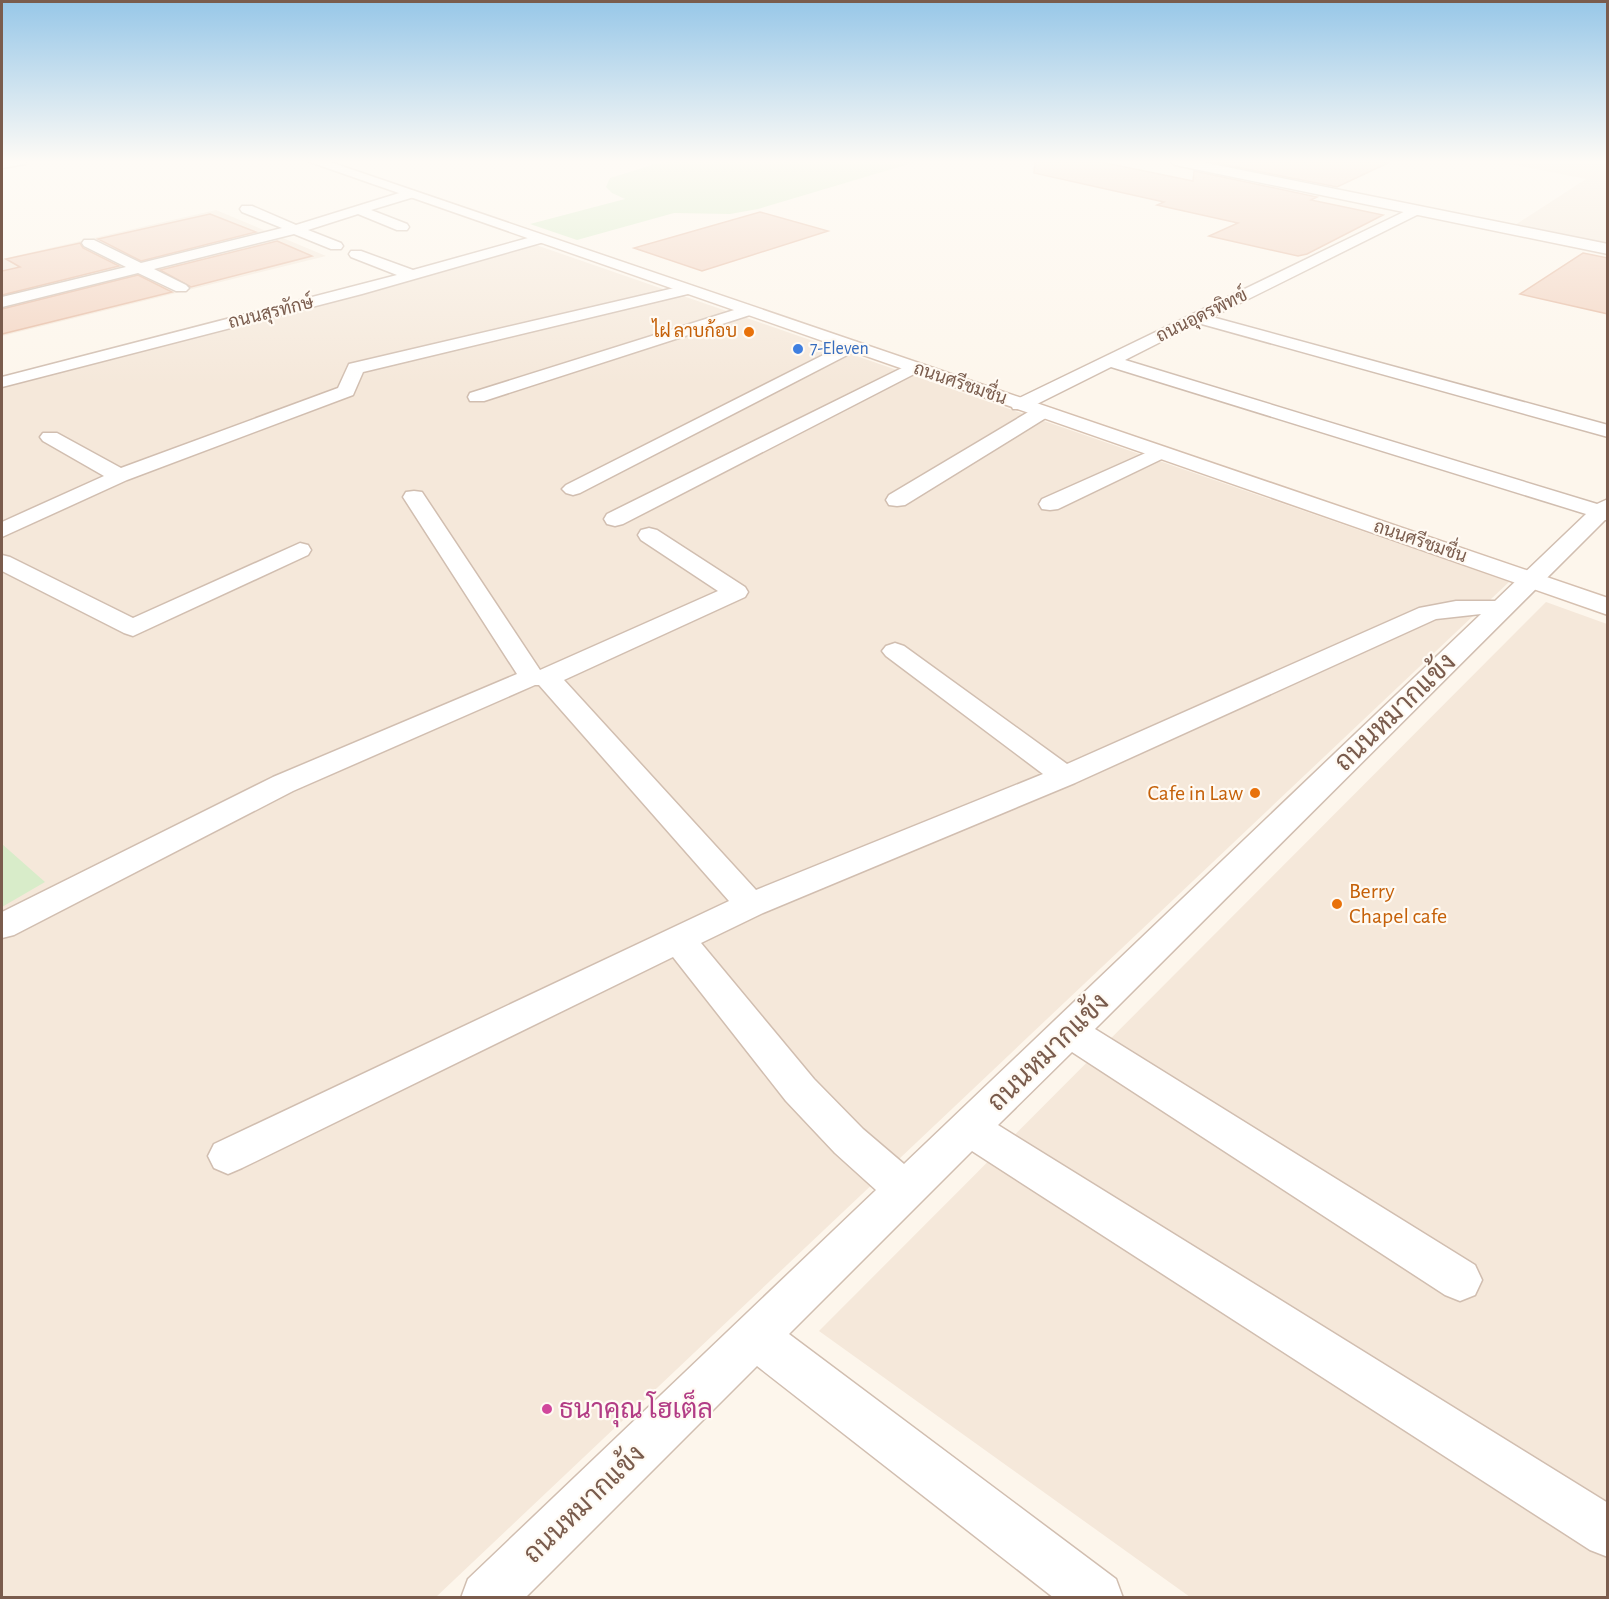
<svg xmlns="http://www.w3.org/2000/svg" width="1609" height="1599" viewBox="0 0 1609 1599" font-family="'Alegreya Sans',Sarabun,sans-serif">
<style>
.residential{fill:#f5e8da}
.green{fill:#d8ecc9}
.building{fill:#f3d5c3;stroke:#e6bba3;stroke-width:1.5}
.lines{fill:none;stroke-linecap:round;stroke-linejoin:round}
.street-casing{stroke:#d1beb0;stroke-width:3}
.secondary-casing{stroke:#d6c0b0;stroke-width:3}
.street{fill:#fff;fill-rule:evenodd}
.secondary{fill:#fff;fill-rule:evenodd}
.food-dot{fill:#e8710a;stroke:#fffaf3;stroke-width:2}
.shop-dot{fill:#3f7fe0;stroke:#fffaf3;stroke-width:2}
.hotel-dot{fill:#d1479c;stroke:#fffaf3;stroke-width:2}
.labels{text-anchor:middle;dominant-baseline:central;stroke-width:4.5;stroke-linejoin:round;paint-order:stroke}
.far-street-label{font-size:18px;fill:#7a5c4d;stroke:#fffaf3}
.far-food-label{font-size:18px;fill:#c56008;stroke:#fffaf3;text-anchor:end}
.far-shop-label{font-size:18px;fill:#366cbe;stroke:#fffaf3;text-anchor:start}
.food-label{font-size:22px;fill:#c56008;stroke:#fffaf3;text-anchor:end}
.near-street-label{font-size:27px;fill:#7a5c4d;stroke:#fffaf3}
.near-hotel-label{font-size:27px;fill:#b23c85;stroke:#fffaf3;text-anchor:start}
</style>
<rect width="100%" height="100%" fill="#fdf6ec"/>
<path class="residential" d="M1607,161V243L1515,225L1586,179L1494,161Z
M216,210L326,256L2,336V259Z
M536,245L1509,582L436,1597L2,1598V388Z
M1546,602L1607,624V1597H1190L819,1331Z"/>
<path class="green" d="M665,161H919L758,209L730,214L674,213L577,240L530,224L625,199L612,193L606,187L610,178Z
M2,844L45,882L2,907Z"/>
<path class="building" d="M1035,162H1101L1193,181L1194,171L1317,197L1311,200L1383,215L1307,254L1298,256L1209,236L1238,223L1157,205L1164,202L1034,173Z
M1211,162H1390L1337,187Z
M760,212L828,231L702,271L634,248Z
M210,214L256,232L141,261L98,239Z
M277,241L312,256L191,287L160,270Z
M80,243L83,248L119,266L2,295V271L20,267L6,259Z
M1583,253L1608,258V314L1520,294Z
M138,275L172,292L2,334V309Z"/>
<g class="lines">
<defs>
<path id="street" d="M27,161L25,164L2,168V162Z
M409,190L414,191L415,194L414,197L371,210L407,224L409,227L407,230H397L358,214L308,230L341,243L343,246L341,249H331L294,234L154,269L186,285L189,288L186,291H176L138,273L2,307V297L126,267L84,246L82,243L84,240H94L141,263L282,228L242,212L240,209L242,206H252L296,225Z
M1416,206L1421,207L1423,210L1421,213L1212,317L1608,425V437L1198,323L1125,360L1597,504L1608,499V520H1605L1095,1029L1475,1265L1482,1280L1475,1295L1460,1301L1445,1295L1072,1052L998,1125L1608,1503V1557L1590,1550L972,1151L789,1334L1116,1579L1123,1598H1054L757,1366L525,1598H461L468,1579L876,1190L835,1153L786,1101L673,957L242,1168L228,1174L214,1168L208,1156L214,1144L729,901L539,685H535L293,791L14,935L2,938V912L273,777L517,674L403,497L406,492L414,491L422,492L540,670L718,591L641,540L638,535L641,530L649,528L657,530L745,587L748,592L745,597L564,680L756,890L1043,774L886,656L882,651L886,646L895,643L904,646L1067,764L1419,608L1456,601H1495L1586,514L1111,367L1027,409H1013L1011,405L1013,401ZM1481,614L904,1164L863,1129L814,1079L701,943L763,913L1075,783L1436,619Z
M539,235L544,236L546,239L544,242L362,294L2,387V377L397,275L351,257L349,254L351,251H361L413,270Z
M687,285L695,290L692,293L363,372L353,395L127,480L2,537V522L104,476L43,441L40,437L43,433H57L121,468L338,388L349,364Z
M747,306L755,311L753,314L484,401H470L468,397L470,393Z
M851,341L857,342L860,346L857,350L580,493L573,495L566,493L562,489L566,485Z
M912,363L918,364L921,368L918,372L623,524L615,526L607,524L604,519L607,514Z
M1042,406L1049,408L1051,412L1049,416L905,505L897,506L889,505L886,500L889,495L1035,408Z
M1159,447L1166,449L1169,453L1166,457L1058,509L1050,510L1042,509L1039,504L1042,499Z
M300,543L308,545L311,550L308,555L133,636L124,633L2,571V555L10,557L133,618Z"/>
<path id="secondary" d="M307,161H327L1608,598V615Z
M1169,161H1197L1608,244V254L1175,165Z"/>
</defs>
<use href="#street" class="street-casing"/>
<use href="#secondary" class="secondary-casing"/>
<use href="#street" class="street"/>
<use href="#secondary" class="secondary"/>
</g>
<linearGradient id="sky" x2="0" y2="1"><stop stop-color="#97c7e8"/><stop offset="0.42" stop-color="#fefbf6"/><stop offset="1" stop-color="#fefbf6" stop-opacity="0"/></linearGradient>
<rect width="1609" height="385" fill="url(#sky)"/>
<g class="food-dot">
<circle cx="749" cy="332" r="6"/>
<circle cx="1255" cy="793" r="6"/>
<circle cx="1337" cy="904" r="6"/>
</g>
<circle class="shop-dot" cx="798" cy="349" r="6"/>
<circle class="hotel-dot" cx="547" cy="1409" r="6"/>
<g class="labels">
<g class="far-street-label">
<text transform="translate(271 313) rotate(-14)">ถนนสุรทักษ์</text>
<text transform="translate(1202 316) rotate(-26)">ถนนอุดรพิทข์</text>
<text transform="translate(960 384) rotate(19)">ถนนศรีชมชื่น</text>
<text transform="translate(1420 542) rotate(19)">ถนนศรีชมชื่น</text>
</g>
<g class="far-food-label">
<text x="737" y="332">ไฝ ลาบก้อบ</text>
</g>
<g class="far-shop-label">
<text x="810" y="349">7-Eleven</text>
</g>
<g class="food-label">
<text x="1243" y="793">Cafe in Law</text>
<text x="1349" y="891" text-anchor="start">Berry<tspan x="1349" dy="25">Chapel cafe</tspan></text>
</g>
<g class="near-street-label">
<text transform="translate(1395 712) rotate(-44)">ถนนหมากแข้ง</text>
<text transform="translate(1048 1052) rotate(-44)">ถนนหมากแข้ง</text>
<text transform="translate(584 1504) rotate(-44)">ถนนหมากแข้ง</text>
</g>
<g class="near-hotel-label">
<text x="559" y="1409">ธนาคุณ โฮเต็ล</text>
</g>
</g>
<rect width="1609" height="1599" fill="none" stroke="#7a5c4d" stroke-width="6"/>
</svg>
